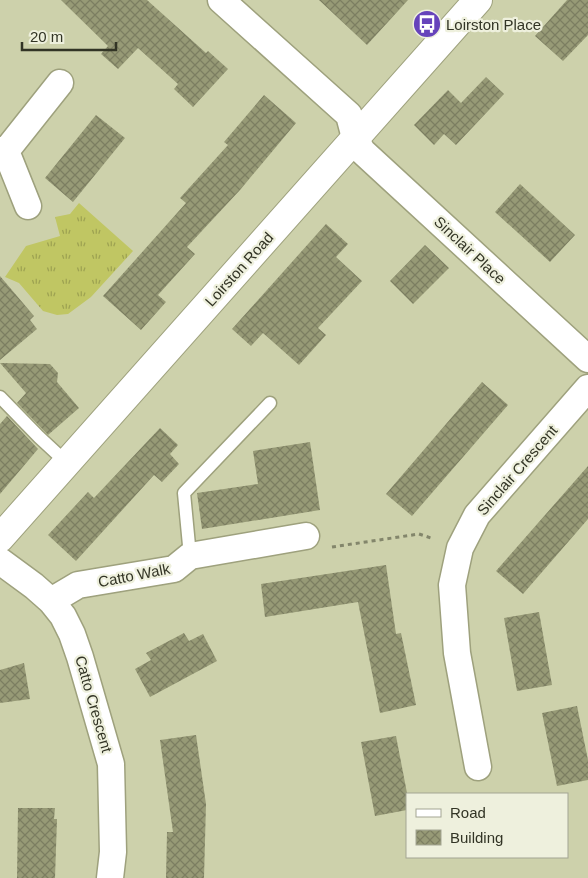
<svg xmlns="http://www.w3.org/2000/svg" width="588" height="878" viewBox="0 0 588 878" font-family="Arial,sans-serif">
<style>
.grass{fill:url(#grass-tufts)}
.building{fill:url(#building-cross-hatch)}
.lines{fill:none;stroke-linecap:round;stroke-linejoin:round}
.lane-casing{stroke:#9ea17d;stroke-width:15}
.street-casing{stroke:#9ea17d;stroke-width:29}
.secondary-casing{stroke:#9ea17d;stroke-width:30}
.path{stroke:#83866b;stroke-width:3;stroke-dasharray:4 4;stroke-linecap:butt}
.lane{stroke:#fff;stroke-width:12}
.street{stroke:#fff;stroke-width:26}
.secondary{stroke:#fff;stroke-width:28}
.labels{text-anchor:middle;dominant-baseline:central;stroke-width:4.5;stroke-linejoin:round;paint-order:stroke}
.poi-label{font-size:15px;fill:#323425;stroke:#eef0dd;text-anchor:start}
.street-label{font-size:15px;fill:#323425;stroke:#eef0dd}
</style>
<defs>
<pattern id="grass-tufts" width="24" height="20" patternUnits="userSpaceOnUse" patternTransform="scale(1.25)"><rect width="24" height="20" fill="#c0c663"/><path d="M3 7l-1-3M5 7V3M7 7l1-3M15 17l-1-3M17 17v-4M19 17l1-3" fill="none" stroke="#9da251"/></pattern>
<pattern id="building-cross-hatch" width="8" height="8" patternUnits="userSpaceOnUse" patternTransform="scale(1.25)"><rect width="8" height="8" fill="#979a76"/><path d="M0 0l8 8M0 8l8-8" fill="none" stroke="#7c7e61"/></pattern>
</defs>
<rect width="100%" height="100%" fill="#cdd1ab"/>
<path class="grass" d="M79,203L133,251L91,297L68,314L57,315L43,311L19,283L5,277L26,246L60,236L55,217L70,214Z"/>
<path class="building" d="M61,0H147L206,53L208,51L228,69L193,107L174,89L178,84L138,48L118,69L101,54L108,46Z
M319,0H408L367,45Z
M567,0H588V35L563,61L535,36Z
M486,77L504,94L456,145L444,134L434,145L414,125L448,90L461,103Z
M264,95L296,123L240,190L187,247L195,254L158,295L166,302L141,330L103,296L186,203L180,198L228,145L224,142Z
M96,115L125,138L73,202L45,178Z
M520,184L575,235L550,262L495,212Z
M326,224L348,244L336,257L362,281L318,328L326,335L299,365L263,333L251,346L232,329Z
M425,245L449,268L413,304L390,281Z
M0,276L34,316L30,320L37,329L0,360Z
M0,363L50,364L58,373L57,382L79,408L48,435L17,403L26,393Z
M482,382L508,405L412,516L386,494Z
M7,416L38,449L0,494V424Z
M160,428L178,445L170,454L179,464L162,482L154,475L76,561L48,535L88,492L94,498Z
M310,442L320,510L202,529L197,493L258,484L253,451Z
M588,466V519L523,594L496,571Z
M386,565L396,634L401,633L416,705L380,713L358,602L265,617L261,584Z
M539,612L552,685L517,691L504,618Z
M184,633L189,641L203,634L217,661L150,697L135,669L151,660L146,653Z
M24,663L30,699L0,703V670Z
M577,706L588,760V780L557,786L542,713Z
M196,735L206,804L204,878H166L167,832H173L160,740Z
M396,736L407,793V810L375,816L361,742Z
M18,808H55L54,819H57L55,878H17Z"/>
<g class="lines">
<defs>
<path id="lane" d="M0,397L39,437L67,463
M190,556L184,493L270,403"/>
<path id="street" d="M221,0L349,115L355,138L362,151L588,359
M0,150L6,151L60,83
M6,151L28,206
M0,561L34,586L51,601L63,616L72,634L80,657L111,764L113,852L110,878
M51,601L78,585L174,569L190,556L306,536
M478,767L457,653L452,585L460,548L477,515L588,388"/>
<path id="secondary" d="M0,538L478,0"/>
</defs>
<use href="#lane" class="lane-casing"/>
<use href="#street" class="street-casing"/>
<use href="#secondary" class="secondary-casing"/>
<path class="path" d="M332,547L419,534L434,539"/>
<use href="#lane" class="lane"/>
<use href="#street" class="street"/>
<use href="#secondary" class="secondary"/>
</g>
<defs>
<symbol id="bus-disc" viewBox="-11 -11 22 22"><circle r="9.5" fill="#6643bb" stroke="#eef0dd"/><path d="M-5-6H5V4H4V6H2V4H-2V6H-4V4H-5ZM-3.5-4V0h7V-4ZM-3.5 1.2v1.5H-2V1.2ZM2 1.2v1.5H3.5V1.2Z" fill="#fff"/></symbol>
</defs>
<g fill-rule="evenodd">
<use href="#bus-disc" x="411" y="8" width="32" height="32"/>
</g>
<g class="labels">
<g class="poi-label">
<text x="446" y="24">Loirston Place</text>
</g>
<g class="street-label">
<text transform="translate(470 250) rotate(43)">Sinclair Place</text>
<text transform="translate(239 269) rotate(-48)">Loirston Road</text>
<text transform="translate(517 470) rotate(-49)">Sinclair Crescent</text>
<text transform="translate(134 575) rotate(-11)">Catto Walk</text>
<text transform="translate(94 704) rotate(74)">Catto Crescent</text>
</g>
</g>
<rect x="406" y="793" width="162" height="65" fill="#eef0dd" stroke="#a3a593"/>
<rect x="416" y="809" width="25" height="8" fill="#ffffff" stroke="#a3a593"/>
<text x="450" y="818" font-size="15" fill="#323425">Road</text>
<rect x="416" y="830" width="25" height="15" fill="url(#building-cross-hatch)" stroke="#a3a593"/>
<text x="450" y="843" font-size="15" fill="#323425">Building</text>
<path d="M22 42v8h94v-8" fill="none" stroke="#323425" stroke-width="2.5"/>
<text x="30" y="42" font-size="15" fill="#323425" stroke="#eef0dd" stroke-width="4" paint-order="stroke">20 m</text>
</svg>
